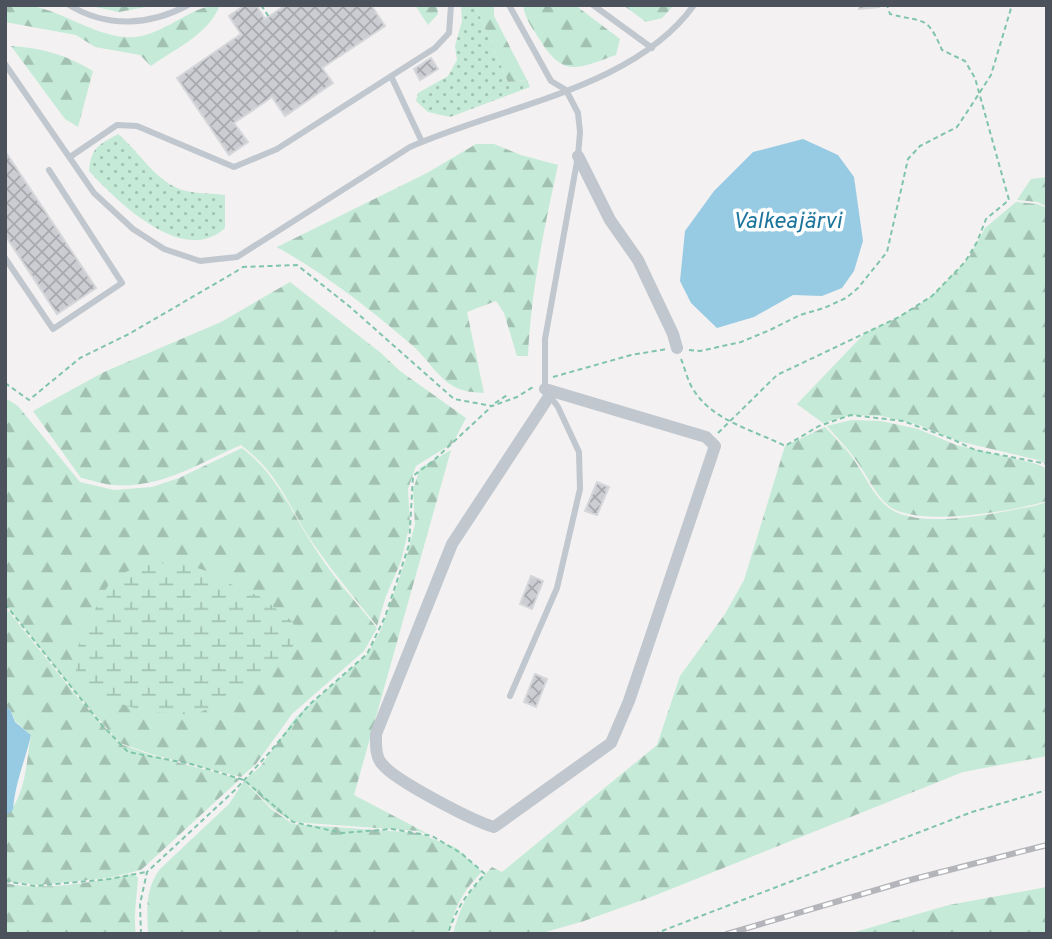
<svg xmlns="http://www.w3.org/2000/svg" width="1052" height="939" viewBox="0 0 1052 939" font-family="Overpass,sans-serif">
<style>
.grass{fill:url(#grass-dots)}
.forest{fill:url(#forest-firs)}
.wetland{fill:url(#wetland-marsh)}
.water{fill:#97cbe3}
.building{fill:url(#building-cross-hatch);stroke:#d5d7db;stroke-width:2}
.lines{fill:none;stroke-linecap:round;stroke-linejoin:round}
.path{stroke:#80c5ab;stroke-width:2;stroke-dasharray:5 3.5;stroke-linecap:butt}
.service{stroke:#c1c7ce;stroke-width:6}
.minor{stroke:#c1c7ce;stroke-width:12}
.rail-casing{stroke:#b4b5ba;stroke-width:6}
.rail{stroke:#fff;stroke-width:3.5;stroke-dasharray:10;stroke-linecap:butt}
.labels{text-anchor:middle;dominant-baseline:central;stroke-width:7;stroke-linejoin:round;paint-order:stroke}
.water-label{font-size:23px;font-style:italic;fill:#1d759d;stroke:#fff}
</style>
<defs>
<pattern id="grass-dots" width="8" height="8" patternUnits="userSpaceOnUse" patternTransform="scale(1.75)"><rect width="8" height="8" fill="#c5ebd8"/><path d="M2 2h.1M6 6h.1" fill="none" stroke="#a2c1b2" stroke-width="1.8" stroke-linecap="round"/></pattern>
<pattern id="forest-firs" width="22" height="20" patternUnits="userSpaceOnUse" patternTransform="scale(1.75)"><rect width="22" height="20" fill="#c5ebd8"/><path d="M5 1l3.5 6h-7zM16 11l3.5 6h-7z" fill="#a2c1b2"/></pattern>
<pattern id="wetland-marsh" width="20" height="14" patternUnits="userSpaceOnUse" patternTransform="scale(1.75)"><rect width="20" height="14" fill="#c5ebd8"/><path d="M1 5h8M5 5V1M11 12h8M15 12V8" fill="none" stroke="#a2c1b2"/></pattern>
<pattern id="building-cross-hatch" width="8" height="8" patternUnits="userSpaceOnUse" patternTransform="scale(1.75)"><rect width="8" height="8" fill="#cbcdd3"/><path d="M0 0l8 8M0 8l8-8" fill="none" stroke="#a7a9ae"/></pattern>
</defs>
<rect width="100%" height="100%" fill="#f3f1f1"/>
<path class="grass" d="M461,5H475L508,82L527,80L530,87L450,117L428,112L416,101L418,93L448,76L457,60L455,46L462,21Z
M118,134C142,154 158,187 191,192C202,194 214,193 225,195V228C183,267 118,202 89,171C91,147 99,145 118,134Z"/>
<path class="forest" d="M5,5C14,5 24,4 32,6C64,12 92,34 124,37C160,41 188,5 220,5C208,35 176,48 151,66L140,55L95,47L76,35L5,22Z
M86,5H150L151,6L119,12Z
M415,5H437L438,14L428,25Z
M475,5H494V16L527,80L508,82Z
M523,5H575L620,39L616,55C579,68 564,79 540,40C533,29 525,19 523,5Z
M623,5H674L662,18L646,22Z
M11,46C42,48 67,55 93,71L78,127L65,119Z
M476,144H494L521,155L558,165C544,228 531,291 528,356H517L504,313L496,301L467,312L484,393C473,392 463,392 453,386C437,377 426,357 412,345C370,309 325,274 277,247L427,173Z
M1047,177V207L1038,202L1017,200L1031,179Z
M1016,202L1037,204L1047,208V464L1038,460L958,441L919,425L882,416L851,415L823,423L797,404L865,333L899,317L932,296L968,259L985,228Z
M290,282L381,353L400,371L466,418L453,443L416,466L408,489L410,524L401,561L386,596L377,626C357,601 336,576 317,549C288,509 284,478 241,445C199,463 161,489 113,485C102,484 91,480 81,478L33,411L104,372L221,322Z
M5,398L18,406L80,482L114,490L152,487L179,478L242,448C278,476 290,510 314,547C332,576 356,602 377,628L364,651L292,714L256,764L241,777L154,755L120,743L79,697L5,604Z
M851,420L881,421L918,429L956,445L1037,464L1047,469V501C1014,511 918,528 889,506C874,494 867,474 855,459C847,447 836,437 827,426Z
M825,427C835,438 846,448 854,460C865,475 873,496 889,508C920,531 998,512 1034,506L1047,502V756L963,772L651,897L584,921L539,934H453C462,901 469,891 492,867L502,872L657,745L680,676L725,614L744,580L785,446Z
M451,450L354,795L432,836L418,831L293,822L272,808L244,780L260,767L296,717L367,654L381,630L405,562L415,524L413,490L420,468Z
M5,607L78,698L120,744L154,756L240,779L141,870L108,878L39,885L5,881V816C26,798 26,762 31,735L15,721L10,709L5,707Z
M244,781L271,809L293,824L418,833L456,848L482,872C461,893 456,906 448,934H148C147,910 145,889 160,869L229,804Z
M134,873L138,878C137,897 133,914 136,934H5V883C43,892 96,882 134,873Z
M1047,887V934H848L949,905Z"/>
<path class="wetland" d="M178,562L210,572L234,586L261,597L293,622L295,642L284,663L227,700L194,715L143,711L100,697L76,673V653L83,632L112,578L142,565Z"/>
<path class="water" d="M803,139L838,155L854,177L863,241L854,271L842,288L822,296L793,295L754,317L717,328L691,303L680,281L685,231L714,191L753,152Z
M5,707L10,709L15,722L31,735C25,761 15,783 13,810L5,816Z"/>
<path class="building" d="M245,5H256L265,19L286,5H371L385,26L322,68L333,83L285,116L272,97L234,123L248,142L229,155L177,78L241,34L229,16Z
M859,5H879V7L859,9Z
M431,58L438,69L420,80L414,69Z
M5,151L96,288L57,314L5,235Z
M597,482L609,487L597,515L585,511Z
M531,576L543,581L532,609L520,604Z
M535,674L547,679L536,707L524,702Z"/>
<g class="lines">
<path class="path" d="M261,5L269,17
M242,267L297,265L349,306L454,399L492,406L517,397L533,387
M689,350L700,351L741,342L770,330L800,315L824,308L846,298L858,288L887,252L908,159L920,146L957,127L969,109L991,75L1012,5
M681,359C685,368 687,380 693,389C712,421 754,430 785,446L819,426L851,415L903,421L952,439L975,450L1047,464
M553,377L631,355L667,349
M5,383L29,400L80,358L129,334L242,268
M495,403L509,394
M718,433L777,375L899,317L932,296L965,262L977,242L986,219L1009,200L975,78L965,61L942,50C927,15 925,23 890,14L887,5
M5,604L101,724L128,752L191,764L244,780L293,822L342,833L392,829L432,836L461,853L485,874C468,892 455,910 448,934
M5,881L35,886L110,879L146,872
M141,934L140,904L147,872L235,790L269,753L309,705L367,654L385,617L409,545L413,476L433,461L491,407
M654,934L972,812L1047,790"/>
<path class="service" d="M69,5C107,28 149,26 188,5
M509,5L551,81L566,90L578,113L580,132L578,156L545,339V389L558,407L579,452L580,489L557,588L510,696
M593,5L652,48
M5,64L94,193L133,229L164,249L200,261L237,257L410,147C501,106 634,89 694,5
M391,76L422,142
M70,157L117,125L137,126L234,167L277,149L435,48L449,33L451,5
M5,258L53,329L122,283L49,170"/>
<path class="minor" d="M578,156L610,220L638,260L673,334L677,348
M545,389L706,437L715,446L629,701L611,743L494,827C473,821 396,781 383,765C375,757 376,745 376,734L452,544L550,395"/>
<defs>
<path id="rail" d="M727,934L910,880L1047,845"/>
</defs>
<use href="#rail" class="rail-casing"/>
<use href="#rail" class="rail"/>
</g>
<g class="labels">
<g class="water-label">
<text x="787" y="222">Valkeajärvi</text>
</g>
</g>
<rect width="1052" height="939" fill="none" stroke="#4b525c" stroke-width="14"/>
</svg>
